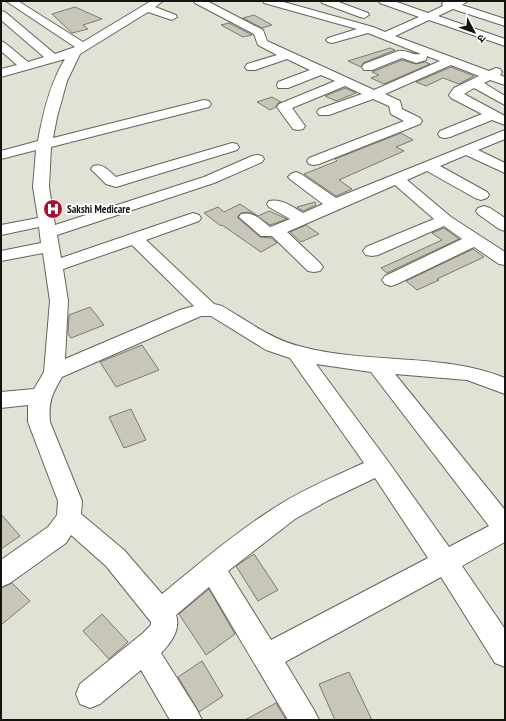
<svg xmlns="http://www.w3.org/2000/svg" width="506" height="721" viewBox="0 0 506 721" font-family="'PT Sans Narrow','Noto Sans Devanagari',sans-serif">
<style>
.building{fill:#c8c5b9;stroke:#7c796e}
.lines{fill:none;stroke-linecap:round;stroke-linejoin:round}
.minor-casing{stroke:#64645a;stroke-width:2}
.minor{fill:#fff;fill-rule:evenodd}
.labels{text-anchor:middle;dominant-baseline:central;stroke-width:4;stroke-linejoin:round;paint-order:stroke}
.poi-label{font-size:11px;font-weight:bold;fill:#13130f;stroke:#fff;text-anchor:start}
</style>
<rect width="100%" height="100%" fill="#e1e2d6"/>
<path class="building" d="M75,7L102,19L83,25L88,29L72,33L52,14Z
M254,15L272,25L262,28L243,18Z
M229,23L252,35L243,37L221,25Z
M390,48L395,50L363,63L361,67L348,61Z
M402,60L416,64L425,62L430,64L384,84L371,78L379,75L372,72Z
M451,67L474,76L459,84L443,78L426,86L416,82Z
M345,88L356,93L336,101L325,96Z
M272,97L281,102L278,103L276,107L270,110L257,102Z
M401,133L413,140L396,147L404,151L339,180L352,189L336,196L304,174L337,161L335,159Z
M315,202L316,205L303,211L297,207Z
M240,204L258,216L269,211L287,219L270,225L257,216L250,212L241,213L238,216V218L260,237L271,238L277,243L261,252L222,225L221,226L204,213L218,207L224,212Z
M306,225L319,234L301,242L290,232Z
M444,228L459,239L387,273L381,268L442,240L432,233Z
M473,249L484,257L437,279L439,280L417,290L406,281Z
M90,307L104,325L71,338L68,334L69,315Z
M142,345L159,370L116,387L100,362Z
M131,409L146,440L124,448L109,417Z
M1,514L20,536L1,549Z
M254,554L278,590L258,601L236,566Z
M12,583L30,601L1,625V588Z
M209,589L235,634L206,655L179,614Z
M102,614L128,642L109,659L83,631Z
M202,661L223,696L199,712L178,677Z
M349,672L372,720H335L319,684Z
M276,703L286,720H245Z"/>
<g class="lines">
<defs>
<path id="minor" d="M6,1H18L83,42L151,1H163L155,7L176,15L177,17L172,20L148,12L80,54L67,81L57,117L53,138L204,100L209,101L211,104L209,107L51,147L49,187L55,225L204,177L252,156L257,155L262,156L264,159L262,162L214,183L57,235L61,258L187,215L193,213L199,215L201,218L199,221L146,240L214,304L222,306C246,320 271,339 299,346C366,365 442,352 505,378V394L467,380L395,374L505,510V542L462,566L505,629V667L495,663L441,577L285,662L314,710L319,720H288L209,587L176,615C181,629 171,643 161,653L197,710L202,720H170L141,670L100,704L90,708L80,704L76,694L80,684L143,633L151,625V622L106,566L71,535L66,543L10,583L1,587V560L48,527L57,515L58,501L28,422V405L1,408V392L34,389L44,372L50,301L43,253L1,261V251L41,243L39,227L1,235V225L38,218L33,187L36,150L1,159V151L38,141C43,113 50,83 65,59L1,77V69L17,65L1,51V41L5,43L28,62L44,57L1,20V11L5,12L55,54L75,47ZM132,245L194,306L180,310L65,359L68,301L63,269ZM201,316H211L266,350L290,358L364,463C335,476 306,488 279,505C237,531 200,563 162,594L124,550L81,514L82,501L50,422C48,402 52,394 62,377ZM316,364L371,372L489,526L449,547L387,460ZM375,478L428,558L271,640L228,571L295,519L329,500Z
M194,1H207L263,30L267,41L374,90L440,61L427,56L426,60L416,63L402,58L372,70H364L362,67L364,64L398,51C406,49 413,56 421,54L368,33L332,43L328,42L326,40L328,38L357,29L264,3L263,1H280L373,27L385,32L419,17L380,3L379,1H394L428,13L443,6L442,4L443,2L468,1L462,5L505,19V26L453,9L438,16L505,39V46L429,20L395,36L489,71L496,68L500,69L502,72L500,75L505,77V85L490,80L484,83L505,96V105L474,88L464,94L505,116V125L492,120L450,137L445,138L440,137L438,134L440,131L482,114L451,98L449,95L454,88L479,76L451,65L385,94L400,101L402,109L420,118L422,121L420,124L319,164L314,165L309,164L307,161L309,158L404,121L391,114L389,106L373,99L329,115H319L317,112L319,109L362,94L345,86L292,108L305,126L303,129L298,130L293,129L277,107L279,104L335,81L321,75L288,88H278L277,85L278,82L310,70L287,59L255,70H247L245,67L247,64L277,55L258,45L254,34L195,3Z
M321,1H336L368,13L369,15L364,18L360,17L322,3Z
M505,130V139L478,150L505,163V173L466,155L440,166L487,192L489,195L487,198L481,200L475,198L427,171L407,180L451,217L505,252V265L499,264L474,247L397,284L391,286L385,284L382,280L385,276L462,239L444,226L378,255L372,256L366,255L363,251L366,247L434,219L395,185L287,232L320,263L323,267L320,271L314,272L308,271L272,236H261L239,217L241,214C253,211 261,220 270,227L273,226L290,219L269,207L267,204L269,201C281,198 293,207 303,213L323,204L291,180L288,177L291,174L296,172L301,174L336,198Z
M232,143L237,144L239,147L237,150L116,187L106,184L91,169L93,166C103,163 108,170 116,177Z
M484,206L490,208L505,218V231L499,229L478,214L476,211L478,208Z"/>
</defs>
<use href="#minor" class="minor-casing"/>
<use href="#minor" class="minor"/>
</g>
<defs>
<symbol id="hospital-disc" viewBox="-11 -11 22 22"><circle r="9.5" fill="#a91134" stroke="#fff"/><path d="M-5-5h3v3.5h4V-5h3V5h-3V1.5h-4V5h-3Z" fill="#fff"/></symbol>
</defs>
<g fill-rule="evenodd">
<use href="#hospital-disc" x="42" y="198" width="22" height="22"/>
</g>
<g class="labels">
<g class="poi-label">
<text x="67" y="209">Sakshi Medicare</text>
</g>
</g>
<rect width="506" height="721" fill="none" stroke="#13130f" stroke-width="4"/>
<g transform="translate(474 32) rotate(131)" stroke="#ffffff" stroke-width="3" paint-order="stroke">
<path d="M0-3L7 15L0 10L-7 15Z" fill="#13130f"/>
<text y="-6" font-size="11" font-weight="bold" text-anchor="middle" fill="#13130f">उ</text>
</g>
</svg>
